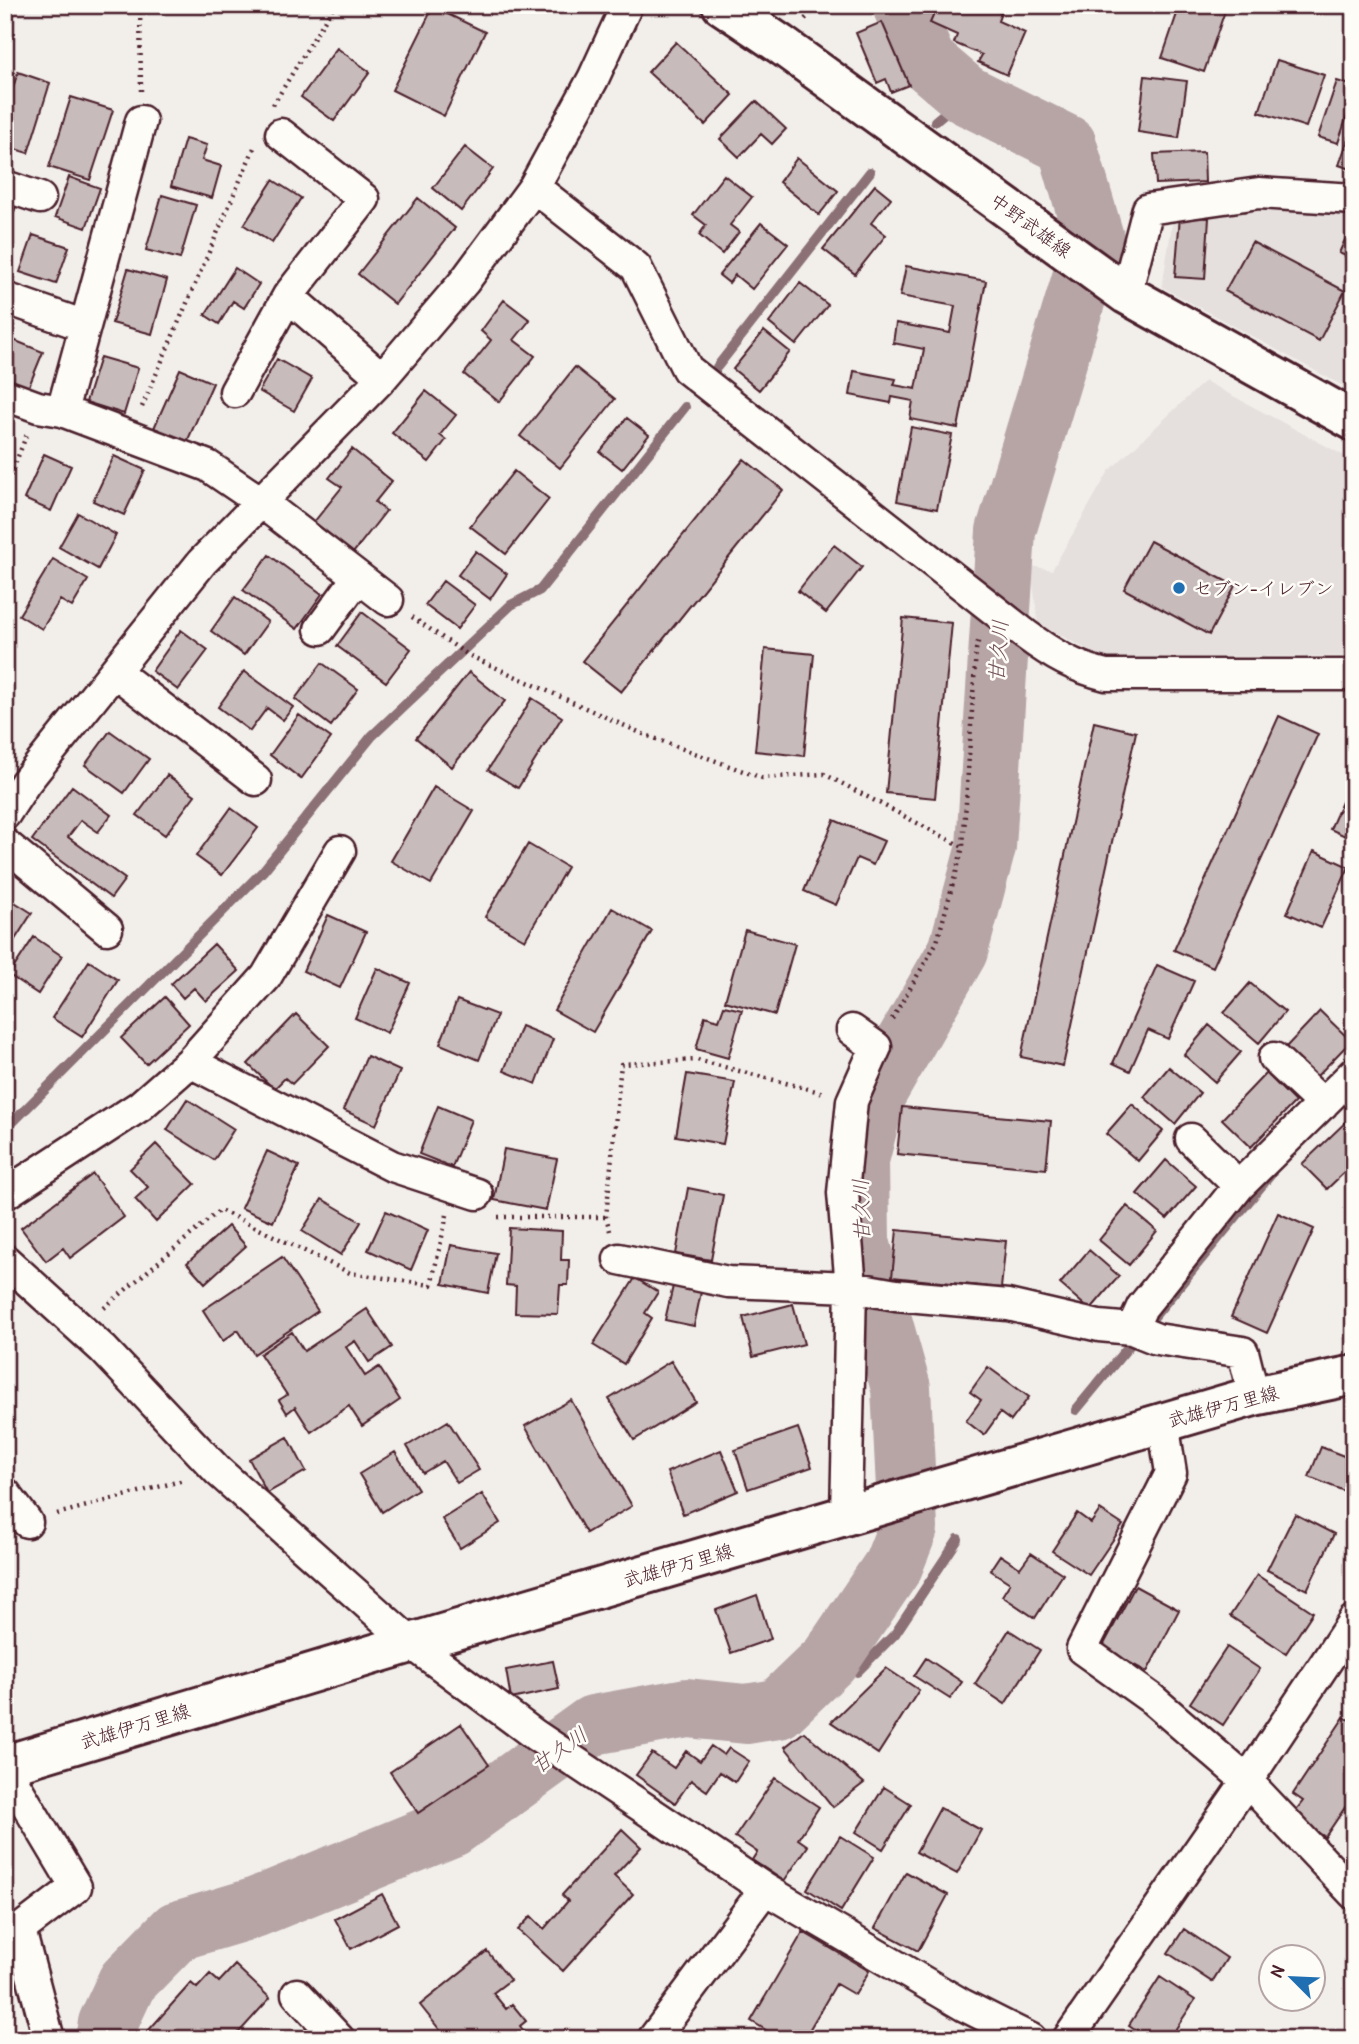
<svg xmlns="http://www.w3.org/2000/svg" width="1359" height="2044" viewBox="0 0 1359 2044" font-family="'Patrick Hand','Klee One',sans-serif">
<style>
.built{fill:#e5dfdd}
.lines{fill:none;stroke-linecap:round;stroke-linejoin:round}
.stream{stroke:#8b6f75;stroke-width:10}
.river{stroke:#b7a5a6;stroke-width:60}
.building{fill:#c8bbbb;stroke:#4a1f2b;stroke-width:2}
.minor-casing{stroke:#4a1f2b;stroke-width:35}
.secondary-casing{stroke:#4a1f2b;stroke-width:44}
.primary-casing{stroke:#4a1f2b;stroke-width:44}
.path{stroke:#4a1f2b;stroke-width:4.5;stroke-dasharray:2 5;stroke-linecap:butt}
.minor{stroke:#fdfcf7;stroke-width:30}
.secondary{stroke:#fdfcf7;stroke-width:38}
.primary{stroke:#fdfcf7;stroke-width:38}
.poi-dot{fill:#1f6fb2;stroke:#fdfcf7;stroke-width:2.5}
.labels{text-anchor:middle;dominant-baseline:central;stroke-width:5;stroke-linejoin:round;paint-order:stroke}
.street-label{font-size:19px;fill:#4a1f2b;stroke:#fdfcf7}
.poi-label{font-size:19px;fill:#4a1f2b;stroke:#fdfcf7;text-anchor:start}
.water-label{font-size:21px;font-style:italic;fill:#704e56;stroke:#fdfcf7}
</style>
<rect width="100%" height="100%" fill="#f2efeb"/>
<filter id="ink" filterUnits="userSpaceOnUse"><feTurbulence type="fractalNoise" baseFrequency=".0143" numOctaves="2"/><feDisplacementMap in="SourceGraphic" scale="14" xChannelSelector="R" yChannelSelector="G"/><feConvolveMatrix kernelMatrix="1 2 1 2 8 2 1 2 1" color-interpolation-filters="sRGB"/></filter>
<g filter="url(#ink)">
<path class="built" d="M1277,204L1354,218V392L1162,287L1174,212Z
M1205,381L1354,461V653L1344,656L1101,657L1038,623L1031,566L1052,570L1109,471Z"/>
<g class="lines">
<path class="stream" d="M935,121L966,95
M717,367L870,172
M5,1130L263,871L372,736L511,605L540,590L685,407
M1148,1324L1272,1173
M1076,1410L1138,1335
M857,1672L895,1634L958,1539"/>
<path class="river" d="M105,2039L108,2023L127,1982L177,1931L254,1908L452,1827L593,1725L687,1708L746,1714L778,1709L830,1659L893,1566L908,1528L901,1388L860,1242L859,1160L876,1094L958,951L986,847L1006,531L1094,238L1067,145L966,95L926,61L902,5"/>
</g>
<path class="building" d="M938,5H983L1001,13L998,21L1025,33L1007,75L978,62L982,55L954,43L957,35L930,23Z
M1180,5H1227L1204,72L1162,58Z
M433,7L485,32L444,116L392,90Z
M882,22L909,85L891,92L886,79L877,83L856,33Z
M676,42L733,95L705,125L648,72Z
M337,48L370,72L334,121L301,97Z
M1277,60L1324,75L1306,127L1259,112Z
M18,72L50,83L28,153L5,146V112Z
M1145,76L1187,81L1179,138L1138,132Z
M1337,81L1354,86V95L1338,143L1318,137Z
M71,97L113,110L90,180L49,167Z
M756,101L786,129L772,144L761,134L739,157L720,139Z
M1354,122V170L1339,165Z
M185,139L207,145L202,160L221,166L212,198L171,186Z
M465,147L493,169L461,211L433,188Z
M1204,152L1205,182L1156,184L1154,154Z
M797,158L838,191L819,215L779,182Z
M724,175L752,197L730,225L739,232L722,254L699,235L706,225L693,215Z
M69,177L100,188L86,228L55,217Z
M273,180L301,198L272,243L244,225Z
M875,185L891,198L871,223L886,235L855,274L823,249Z
M162,195L196,205L180,259L146,250Z
M418,198L455,228L395,304L358,274Z
M5,206L15,209L5,238Z
M1180,216L1209,218L1205,279L1175,277Z
M761,223L788,244L752,289L735,275L729,283L719,275Z
M1352,224L1354,225V260L1339,253Z
M33,235L69,247L56,284L20,272Z
M1252,242L1345,291L1319,341L1225,291Z
M906,266L986,281L958,428L910,419L913,401L892,397L891,403L850,395L854,371L896,379L894,385L916,389L924,349L893,343L896,323L950,333L955,306L900,296Z
M235,268L259,284L244,308L233,301L219,324L205,315Z
M128,269L167,280L152,334L112,323Z
M800,283L828,305L796,345L769,323Z
M504,300L530,320L514,340L535,356L499,402L464,374L491,340L481,331Z
M764,331L790,352L759,390L733,369Z
M11,339L43,352L27,391L5,382V352Z
M100,357L138,368L124,414L86,402Z
M277,359L312,379L294,411L259,391Z
M575,367L615,399L560,468L520,436Z
M180,369L213,383L187,442L154,428Z
M426,391L456,415L440,435L446,440L429,462L392,433Z
M627,418L649,435L622,469L600,452Z
M911,427L952,435L937,509L897,501Z
M352,449L392,481L375,502L386,511L353,553L314,522L342,487L329,478Z
M44,454L71,466L51,511L24,499Z
M114,456L145,470L124,515L93,501Z
M744,459L783,490L621,692L582,661Z
M514,471L549,499L506,554L470,526Z
M78,513L116,535L98,569L59,547Z
M1150,541L1235,586L1209,635L1124,589Z
M834,545L862,567L826,613L798,591Z
M476,551L507,574L490,599L458,575Z
M269,555L322,594L297,629L243,590Z
M53,559L88,580L72,607L60,600L42,629L19,615Z
M443,581L475,605L457,629L425,605Z
M235,597L268,622L244,655L211,631Z
M362,612L411,649L386,682L337,646Z
M903,618L952,623L935,798L886,793Z
M181,630L208,650L178,690L152,671Z
M765,649L814,654L804,756L755,751Z
M322,663L358,689L331,726L295,699Z
M244,671L293,707L283,720L267,708L250,731L218,707Z
M469,672L505,701L452,767L416,738Z
M532,698L562,717L518,788L488,770Z
M299,715L331,738L301,779L270,755Z
M1279,716L1318,734L1213,967L1174,950Z
M1094,722L1136,732L1063,1066L1021,1057Z
M110,731L149,759L124,793L85,765Z
M167,775L195,795L165,835L137,815Z
M1354,775V840L1330,829Z
M72,786L111,815L98,832L81,820L68,837L125,879L111,898L32,840Z
M434,787L474,811L431,884L391,861Z
M231,808L258,828L222,875L196,856Z
M834,820L884,841L873,865L857,858L836,905L804,891Z
M528,844L567,867L525,940L485,917Z
M1314,851L1349,867L1321,928L1287,913Z
M5,896L32,913L5,955Z
M612,908L652,931L593,1032L554,1010Z
M328,915L366,932L340,988L303,971Z
M745,930L795,944L775,1015L725,1001Z
M34,937L62,956L38,994L9,975Z
M214,944L239,971L206,1001L194,988L183,998L171,984Z
M89,961L118,980L82,1037L52,1018Z
M1157,965L1194,981L1168,1039L1148,1030L1130,1071L1113,1063Z
M377,968L410,983L387,1033L355,1018Z
M1250,983L1285,1012L1259,1043L1224,1013Z
M165,997L189,1024L146,1064L121,1038Z
M457,1000L497,1015L479,1060L440,1044Z
M724,1006L742,1010L728,1058L696,1049L705,1016L719,1020Z
M1320,1011L1351,1041L1316,1077L1286,1047Z
M296,1014L329,1046L292,1084L285,1078L274,1089L248,1064Z
M1209,1025L1241,1052L1215,1082L1184,1055Z
M521,1026L553,1039L536,1084L504,1071Z
M367,1056L400,1071L376,1125L343,1110Z
M1169,1067L1200,1093L1175,1124L1144,1097Z
M1266,1073L1295,1102L1251,1147L1222,1119Z
M687,1074L735,1082L723,1144L676,1136Z
M187,1099L234,1129L214,1160L167,1130Z
M1132,1104L1163,1131L1138,1161L1106,1134Z
M438,1106L471,1120L452,1167L419,1154Z
M902,1107L1051,1121L1046,1169L897,1154Z
M1354,1114V1169L1351,1166L1327,1189L1302,1164Z
M156,1144L195,1184L156,1222L135,1199L148,1187L130,1169Z
M504,1149L557,1159L546,1210L494,1200Z
M267,1151L299,1166L273,1222L241,1208Z
M1166,1160L1196,1186L1167,1219L1137,1194Z
M93,1174L124,1217L70,1258L63,1248L46,1261L21,1228Z
M688,1188L723,1195L711,1260L676,1254Z
M322,1199L361,1222L341,1255L302,1231Z
M1127,1206L1157,1231L1129,1265L1099,1240Z
M386,1211L428,1230L411,1270L368,1250Z
M1278,1213L1314,1229L1267,1333L1231,1317Z
M228,1226L246,1246L205,1283L187,1263Z
M509,1228L562,1231L561,1260H569L568,1285H560L558,1314L515,1313L516,1286L506,1285Z
M897,1230L1006,1241L1001,1288L892,1277Z
M451,1245L496,1253L488,1293L443,1284Z
M1089,1250L1119,1276L1090,1310L1060,1284Z
M282,1257L318,1311L254,1354L238,1330L223,1341L203,1310Z
M635,1278L658,1292L645,1313L652,1318L624,1364L593,1345Z
M673,1286L701,1292L694,1326L665,1320Z
M793,1304L804,1344L753,1357L743,1317Z
M367,1309L392,1347L369,1362L355,1341L346,1347L365,1376L379,1367L400,1400L362,1426L349,1406L311,1432L295,1407L287,1413L279,1400L287,1395L260,1354L292,1332L304,1351Z
M671,1361L696,1402L634,1440L609,1399Z
M988,1367L1029,1397L1011,1421L1000,1413L984,1435L966,1421L981,1400L970,1392Z
M571,1400L632,1506L586,1533L525,1426Z
M448,1421L479,1470L457,1483L443,1461L423,1473L407,1446Z
M798,1428L812,1467L748,1489L735,1450Z
M288,1437L306,1471L267,1493L249,1459Z
M1321,1447L1354,1460V1495L1309,1477Z
M721,1450L738,1491L683,1514L667,1472Z
M395,1452L418,1489L382,1512L359,1474Z
M482,1494L500,1523L460,1548L442,1519Z
M1100,1510L1123,1525L1089,1575L1052,1551L1077,1513L1091,1523Z
M1295,1514L1334,1534L1307,1590L1267,1570Z
M1031,1553L1063,1574L1035,1618L1002,1596L1010,1583L990,1570L1000,1555L1020,1568Z
M1257,1575L1313,1612L1286,1653L1230,1616Z
M1135,1586L1179,1610L1147,1672L1102,1648Z
M757,1595L771,1639L731,1653L716,1610Z
M1009,1630L1040,1650L1005,1704L975,1684Z
M1227,1647L1260,1669L1223,1725L1190,1703Z
M926,1658L962,1682L950,1699L914,1676Z
M553,1661L559,1689L511,1699L506,1670Z
M886,1668L919,1690L878,1754L831,1722Z
M1344,1717L1354,1723V1794L1325,1837L1292,1815L1303,1801L1293,1794Z
M461,1724L489,1765L418,1813L390,1772Z
M804,1732L864,1783L833,1807L785,1747Z
M711,1746L724,1755L729,1748L749,1761L735,1782L720,1772L707,1791L691,1780L675,1803L636,1775L652,1753L674,1768L686,1751L700,1761Z
M775,1778L819,1807L798,1839L808,1846L784,1881L752,1860L757,1852L735,1837Z
M884,1787L911,1804L883,1849L856,1832Z
M940,1808L981,1830L957,1874L916,1852Z
M622,1829L641,1847L614,1876L633,1894L563,1971L518,1930L531,1916L544,1929L568,1901L562,1895Z
M840,1836L874,1857L841,1911L807,1889Z
M906,1872L948,1895L918,1951L875,1928Z
M382,1894L398,1924L351,1949L335,1919Z
M1184,1929L1227,1958L1212,1982L1168,1953Z
M803,1932L869,1971L855,1995L836,1984L804,2039H781L751,2021Z
M487,1951L510,1980L493,1993L506,2009L512,2004L526,2021L520,2026L530,2039H447L420,2005Z
M235,1965L270,1998L233,2039H156L148,2031L191,1983L197,1988L210,1974L219,1982Z
M1160,1977L1195,2000L1169,2039H1150L1129,2025Z"/>
<g class="lines">
<defs>
<path id="minor" d="M281,134L364,199L288,296L382,378
M5,186L40,198
M534,187L636,267L687,369L1026,635C1053,655 1074,667 1106,675H1349L1354,674
M1126,294L1148,209L1259,193L1354,199
M5,298L85,326
M235,392L288,296
M5,395L38,407L62,411L208,466L261,502L388,600
M62,411L141,121
M320,629L358,577
M115,672L256,780
M5,814L25,783L202,562L382,378L464,282L534,187L593,79L627,5
M5,844L107,929
M1274,1058L1323,1104
M190,1062L392,1166L477,1194
M1191,1139L1239,1186
M5,1194L140,1106L190,1062L266,977L340,851
M619,1259L728,1282L851,1287L896,1295L1008,1305L1099,1326L1132,1329L1157,1339L1243,1352L1254,1396
M5,1260L103,1349L218,1471L411,1643L535,1735L765,1889L963,2005L1031,2039
M1132,1329L1142,1307L1239,1186L1354,1073
M1163,1422L1171,1473L1082,1649L1152,1699L1247,1781L1354,1894
M5,1493L27,1522
M846,1515L851,1287L843,1193L852,1101L876,1047L852,1030
M5,1768L76,1887L5,1941
M20,1930L49,2039
M297,1994L339,2039
M653,2039L765,1889
M1068,2039L1247,1781L1354,1620"/>
<path id="secondary" d="M722,5L780,44L1126,294L1354,421"/>
<path id="primary" d="M5,1765L411,1643L1254,1396L1354,1375"/>
</defs>
<use href="#minor" class="minor-casing"/>
<use href="#secondary" class="secondary-casing"/>
<use href="#primary" class="primary-casing"/>
<path class="path" d="M140,5L141,92
M805,19L811,13L828,5
M273,105L334,5
M142,407L254,148
M5,489L27,434
M412,617L468,655L643,734L762,778L824,774L963,847
M892,1019L937,942L963,847L976,650L979,638
M498,1217H606
M610,1231L606,1217L621,1064L697,1060L824,1093
M104,1308L220,1210L350,1273L431,1285L447,1215
M57,1514L184,1480"/>
<use href="#minor" class="minor"/>
<use href="#secondary" class="secondary"/>
<use href="#primary" class="primary"/>
</g>
</g>
<circle class="poi-dot" cx="1179" cy="588" r="7"/>
<g class="labels">
<g class="street-label">
<text transform="translate(1031 225) rotate(36)">中野武雄線</text>
<text transform="translate(1223 1406) rotate(-15)">武雄伊万里線</text>
<text transform="translate(678 1565) rotate(-16)">武雄伊万里線</text>
<text transform="translate(135 1726) rotate(-17)">武雄伊万里線</text>
</g>
<g class="poi-label">
<text x="1193" y="588">セブン-イレブン</text>
</g>
<g class="water-label">
<text transform="translate(998 651) rotate(-86)">甘久川</text>
<text transform="translate(861 1210) rotate(-92)">甘久川</text>
<text transform="translate(559 1750) rotate(-36)">甘久川</text>
</g>
</g>
<rect width="1359" height="2044" fill="none" stroke="#fdfcf7" stroke-width="28"/>
<rect x="14" y="14" width="1331" height="2016" fill="none" stroke="#4a1f2b" stroke-width="2.5" filter="url(#ink)"/>
<g transform="translate(1292 1978) rotate(294)"><circle r="33" fill="#fdfcf7" stroke="#b5a4a5" stroke-width="2"/>
<path d="M0-5L12 26L0 18L-12 26Z" fill="#1f6fb2"/>
<text y="-10" font-size="19" font-weight="bold" text-anchor="middle" fill="#4a1f2b">N</text>
</g>
</svg>
